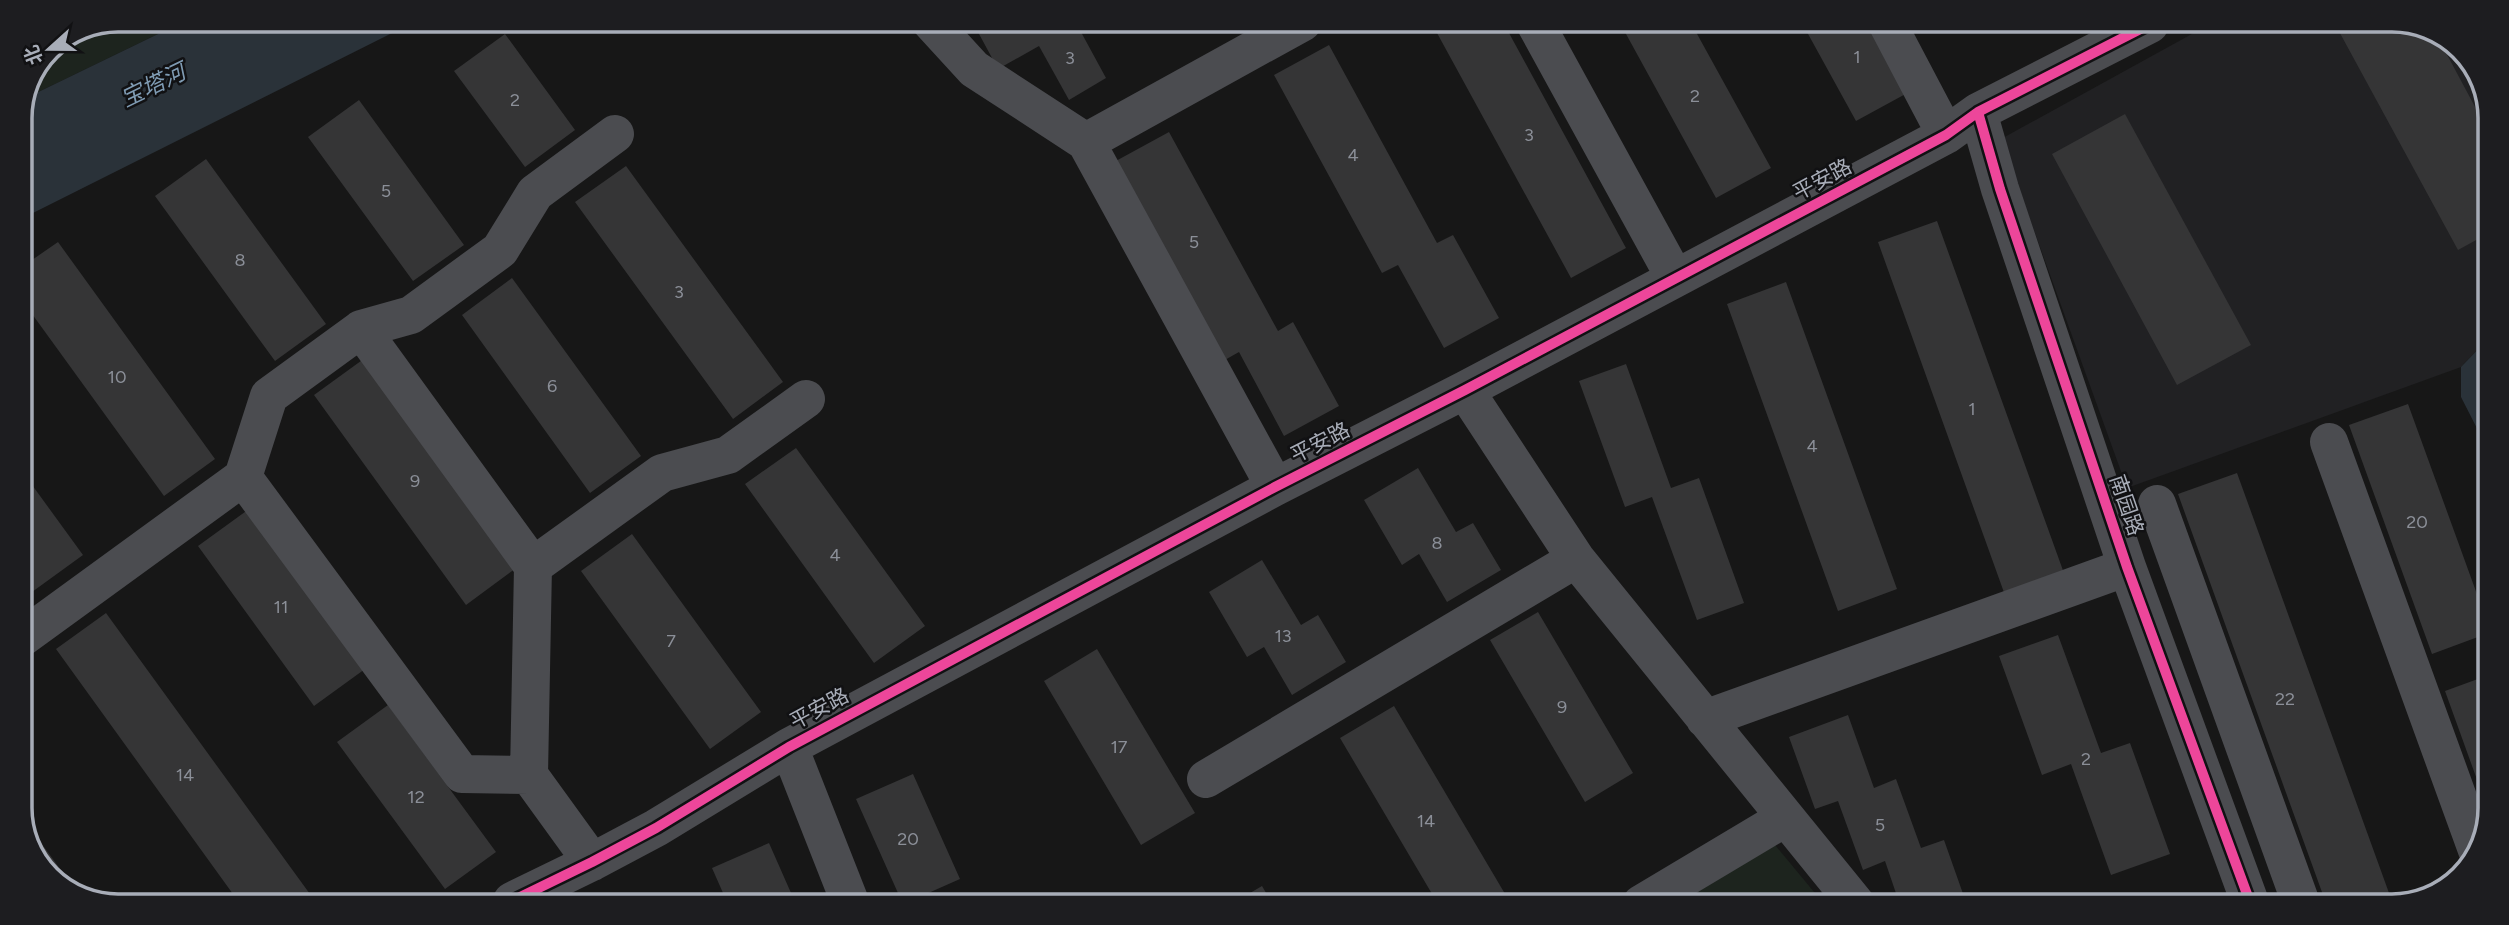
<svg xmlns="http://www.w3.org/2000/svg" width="2509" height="925" viewBox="0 0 2509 925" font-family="Figtree,'Noto Sans SC',sans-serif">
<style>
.built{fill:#212123}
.green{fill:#1d241e}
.water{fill:#2a3239}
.building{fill:#353536}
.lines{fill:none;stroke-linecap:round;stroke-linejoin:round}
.minor{stroke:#4b4c50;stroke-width:38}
.cycleway-casing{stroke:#111113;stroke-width:15}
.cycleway{stroke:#ed469a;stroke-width:10}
.labels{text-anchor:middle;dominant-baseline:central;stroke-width:5;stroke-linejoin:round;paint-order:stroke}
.number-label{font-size:18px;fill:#8b8f98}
.street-label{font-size:21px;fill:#a8adb8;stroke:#111113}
.water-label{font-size:23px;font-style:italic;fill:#7f9bb3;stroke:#111113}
.rim{fill:none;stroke:#a8adb8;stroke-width:3.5}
</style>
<rect width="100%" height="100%" fill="#171717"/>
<path class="built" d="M2210,24L2423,25L2470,58L2490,111L2488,339L2461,367L2127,488L2001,139Z"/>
<path class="green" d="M118,19H189L26,98L48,48Z
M1775,845L1824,904H1676Z"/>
<path class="water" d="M189,19L418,20L19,220V112L26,98Z
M2488,339L2487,448L2461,397V367Z"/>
<path class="building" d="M972,21H1075L1106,78L1069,100L1039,46L998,69Z
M1431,22H1503L1626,248L1571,278Z
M1620,23H1691L1771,168L1716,198Z
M1802,23H1874L1911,91L1856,121Z
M2335,24L2423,25L2436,34L2489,133V233L2458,250Z
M505,34L575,130L525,167L454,71Z
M1329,45L1437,243L1453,235L1499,318L1444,348L1398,265L1382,273L1274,75Z
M359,100L464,245L413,281L308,137Z
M2125,114L2251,345L2177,385L2052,154Z
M1169,132L1278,331L1293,322L1339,406L1284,436L1239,352L1223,361L1114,162Z
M206,159L326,324L275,361L155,196Z
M626,166L783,382L733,419L575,202Z
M1937,221L2065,576L2006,598L1878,242Z
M58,242L215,459L164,496L19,296V269Z
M512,278L641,456L590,493L462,315Z
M1786,282L1897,589L1838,611L1727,304Z
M365,358L516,568L466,605L314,395Z
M1626,364L1671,488L1699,478L1744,603L1697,620L1652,497L1625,507L1579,381Z
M2408,404L2486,619V634L2432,654L2349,425Z
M796,448L925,626L874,663L745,484Z
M19,467L83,555L32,592L19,574Z
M1418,468L1456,532L1473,523L1501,570L1447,602L1419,554L1402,565L1364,500Z
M2237,473L2393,904L2388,906H2327L2178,494Z
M249,509L365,669L314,706L198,546Z
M632,534L761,712L710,749L581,571Z
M1262,560L1301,625L1318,615L1346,662L1292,695L1264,647L1247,657L1209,592Z
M1538,612L1633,773L1585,802L1490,640Z
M106,613L315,901H238L56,649Z
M2058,635L2101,753L2130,743L2170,854L2111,875L2071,764L2042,775L1999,656Z
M1097,649L1195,813L1141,845L1044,681Z
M2486,676L2485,799H2484L2445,691Z
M388,705L496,852L445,889L337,742Z
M1394,706L1511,904H1438L1340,738Z
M1848,715L1874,788L1896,779L1921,848L1944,840L1967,905H1900L1885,861L1863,870L1838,801L1815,809L1789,737Z
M913,774L960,879L908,902H902L856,799Z
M19,813L80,896L39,867Z
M769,843L795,902H727L712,868Z
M1262,886L1272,903H1233Z
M967,893L971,902H945Z"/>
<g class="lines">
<path class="minor" d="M930,21L974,69L1086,142L1275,487
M1535,23L1675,278
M1887,23L1946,135
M1978,112L2000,189L2127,567L2251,905
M1086,142L1303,22
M361,329L533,566
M1465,390L1576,559L1856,904
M2329,442L2477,850
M243,477L462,774L529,775
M2157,504L2302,906
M19,640L243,477L269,396L361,329L411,315L500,250L535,193L615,134
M1705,719L2127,567
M789,747L850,902
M1206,779L1576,559
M592,862L529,775L533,566L662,473L728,455L806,399
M512,901L592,862L656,828L789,747L1275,487L1465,390L1946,135L1978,112L2150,24
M1641,904L1785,818"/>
<defs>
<path id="cycleway" d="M1978,112L2000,189L2127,567L2251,905
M512,901L592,862L656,828L789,747L1275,487L1465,390L1946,135L1978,112L2150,24"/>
</defs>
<use href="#cycleway" class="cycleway-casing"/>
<use href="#cycleway" class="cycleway"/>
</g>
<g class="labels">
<g class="number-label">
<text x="1857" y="57">1</text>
<text x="1070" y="58">3</text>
<text x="1695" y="96">2</text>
<text x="515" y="100">2</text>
<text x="1529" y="135">3</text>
<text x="1353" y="155">4</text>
<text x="386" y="191">5</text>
<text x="1194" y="242">5</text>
<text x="240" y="260">8</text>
<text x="679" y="292">3</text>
<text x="117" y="377">10</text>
<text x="552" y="386">6</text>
<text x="1972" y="409">1</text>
<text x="1812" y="446">4</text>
<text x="415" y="481">9</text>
<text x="2417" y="522">20</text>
<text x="1437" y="543">8</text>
<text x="835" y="555">4</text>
<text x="281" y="607">11</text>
<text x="1283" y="636">13</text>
<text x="671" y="641">7</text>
<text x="2285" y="699">22</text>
<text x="1562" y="707">9</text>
<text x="1119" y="747">17</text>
<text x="2086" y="759">2</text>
<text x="185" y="775">14</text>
<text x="416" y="797">12</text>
<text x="1426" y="821">14</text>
<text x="1880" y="825">5</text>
<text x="908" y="839">20</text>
</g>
<g class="street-label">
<text transform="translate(1822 179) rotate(-28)">平安路</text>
<text transform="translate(1320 442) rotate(-27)">平安路</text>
<text transform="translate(2127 505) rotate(71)">南园路</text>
<text transform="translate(819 708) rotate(-28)">平安路</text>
</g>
<g class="water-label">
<text transform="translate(153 85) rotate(-26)">宝塔河</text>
</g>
</g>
<path d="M0 0H2509V925H0ZM118 32H2392A86 86 0 0 1 2478 118V808A86 86 0 0 1 2392 894H118A86 86 0 0 1 32 808V118A86 86 0 0 1 118 32Z" fill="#1d1d20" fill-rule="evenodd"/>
<path class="rim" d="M118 32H2392A86 86 0 0 1 2478 118V808A86 86 0 0 1 2392 894H118A86 86 0 0 1 32 808V118A86 86 0 0 1 118 32Z"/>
<g transform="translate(49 49) rotate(249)" stroke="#111113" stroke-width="5" paint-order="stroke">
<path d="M0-5L12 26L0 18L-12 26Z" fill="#a8adb8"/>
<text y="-10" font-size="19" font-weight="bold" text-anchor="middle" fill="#a8adb8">北</text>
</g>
</svg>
